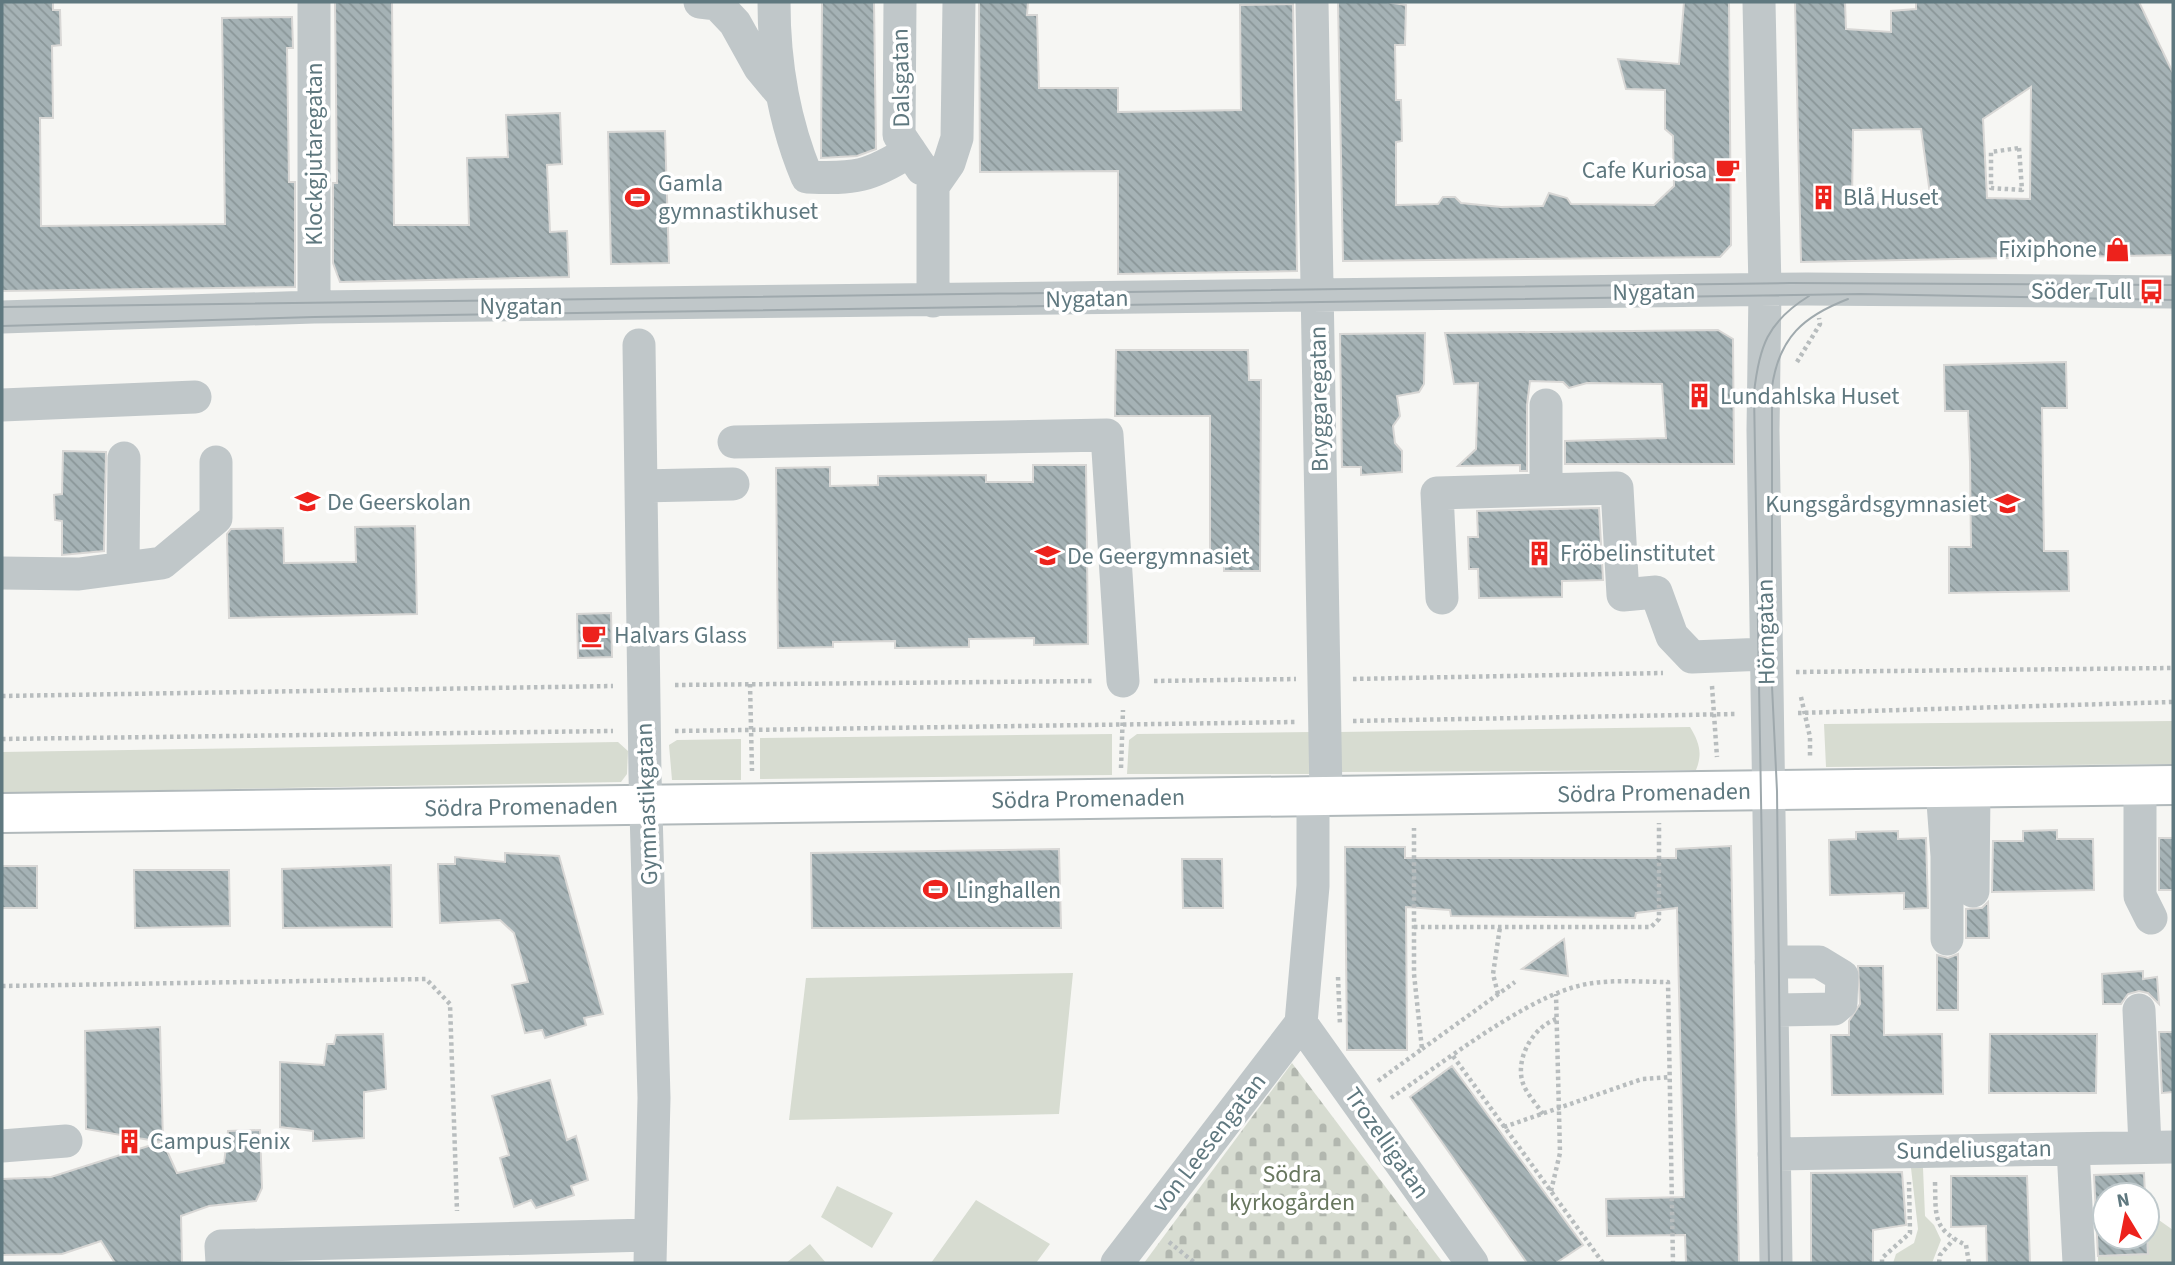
<svg xmlns="http://www.w3.org/2000/svg" width="2175" height="1265" viewBox="0 0 2175 1265" font-family="'Source Sans 3',sans-serif">
<style>
.green{fill:#d7dcd1}
.cemetery{fill:url(#cemetery-stones)}
.building{fill:url(#building-back-hatch);stroke:#d8d7d5;stroke-width:2;fill-rule:evenodd}
.lines{fill:none;stroke-linecap:round;stroke-linejoin:round}
.major-casing{stroke:#b1b9bb;stroke-width:42}
.path{stroke:#b8bdbe;stroke-width:4.5;stroke-dasharray:3.5 3.5;stroke-linecap:butt}
.minor{stroke:#c0c7c9;stroke-width:33}
.major{stroke:#fff;stroke-width:38}
.tram{stroke:#9fa9ad;stroke-width:2}
.labels{text-anchor:middle;dominant-baseline:central;stroke-width:7;stroke-linejoin:round;paint-order:stroke}
.street-label{font-size:24px;fill:#5f787f;stroke:#fff}
.poi-label{font-size:24px;fill:#5f787f;stroke:#fff;text-anchor:start}
.park-label{font-size:24px;fill:#68775f;stroke:#fff}
</style>
<defs>
<pattern id="cemetery-stones" width="16" height="16" patternUnits="userSpaceOnUse" patternTransform="scale(1.75)"><rect width="16" height="16" fill="#d7dcd1"/><path d="M2 7V4a2 2 0 0 1 4 0v3zM10 15v-3a2 2 0 0 1 4 0v3z" fill="#b2b7af"/></pattern>
<pattern id="building-back-hatch" width="6" height="6" patternUnits="userSpaceOnUse" patternTransform="scale(1.75)"><rect width="6" height="6" fill="#a5b2b5"/><path d="M-1 5l2 2M0 0l6 6M5-1l2 2" fill="none" stroke="#8a9698"/></pattern>
</defs>
<rect width="100%" height="100%" fill="#f6f6f3"/>
<path class="green" d="M2173,721V764L1826,767L1824,724Z
M1690,727C1699,742 1703,753 1696,770L1339,772V732Z
M1312,732V774H1127L1129,740L1137,734Z
M1112,734V775L760,779V738Z
M741,739V780H672L669,745L677,740Z
M618,742L628,751L627,774L621,782L2,793V752Z
M1073,973L1059,1114L789,1120L806,978Z
M1911,1168H1923L1925,1216L1934,1225L1941,1240L1932,1263H1893L1896,1254L1914,1243L1918,1229Z
M837,1186L893,1213L872,1248L821,1217Z
M976,1200L1050,1244L1036,1263H931Z
M2147,1218H2156L2173,1230V1263H2098V1256L2147,1254Z
M810,1244L826,1263H786Z"/>
<path class="cemetery" d="M1292,1063L1443,1263H1144Z"/>
<path class="building" d="M2,2H53V10H60L61,45L52,46L53,118H40L41,226L225,224L222,18L292,17L293,48H287L289,182H295V287L2,291Z
M335,2H392L394,225H469L467,158L508,157L506,115L560,113L562,164L547,165L550,232L567,231L569,277L340,282L333,263V183H337Z
M822,2H874L876,149L857,156L821,158Z
M979,2H1028L1027,15H1037L1039,88H1118V112L1241,110L1240,5L1293,4L1297,271L1118,274V171L980,172Z
M1338,2H1387L1406,5L1405,45H1395L1396,100H1401L1402,141L1396,142V205L1438,204L1443,197H1455L1461,203L1501,207L1543,206L1549,193L1567,198L1571,204L1654,205L1674,186L1673,136L1665,129V90L1626,89L1618,59L1679,64L1684,2H1729L1731,245L1720,257L1343,261Z
M1795,2H1845L1846,29L1891,32V11L1916,9V2H2139L2173,73V255L1801,262ZM2031,87L2030,199L1987,198L1983,119ZM1921,129L1931,201L1852,203L1853,130Z
M665,131L669,263L611,264L608,132Z
M1718,330L1733,339L1734,464H1565V441L1666,438L1662,384L1587,383L1569,388L1563,382L1530,381L1527,405V471H1520V465L1458,466L1476,449L1478,383L1454,384L1445,333Z
M1425,333L1424,384L1419,392L1397,396L1400,416L1393,426L1395,443L1402,451V472L1361,475V467H1342L1340,334Z
M1116,350H1248L1249,380H1261L1260,571H1224V560H1210V416H1115Z
M2066,362L2067,408H2042L2044,551H2068L2069,591L1949,593V547H1971L1970,462L1968,411H1945L1944,365Z
M63,451L106,452L104,551L62,555V521L55,520L54,495L62,494Z
M1033,465H1086L1088,644L1034,645V638L969,639V647L895,648V641L833,642V647L778,648L776,468L830,467V486L878,485V476L986,475V482H1033Z
M1599,508L1603,580L1562,581V597L1479,598L1478,569H1469L1468,537H1478L1477,511Z
M415,526L417,614L229,618L227,534L231,529L283,528L284,563L356,562L355,527Z
M611,613L612,657L578,658L577,614Z
M2057,830V839H2093L2094,890L1992,892L1993,841H2023V831Z
M1898,831V839L1926,838L1928,908L1904,909V893L1830,895L1829,840L1856,839V832Z
M2159,838H2173V890H2159Z
M1731,846L1739,1263H1686L1685,1235L1607,1236L1606,1199L1684,1197L1677,908L1636,913L1635,918L1451,916L1450,910L1406,907L1407,1050H1347L1345,847H1405V858H1676V849Z
M1059,849L1061,928H812L811,853Z
M505,853L559,856L603,1014L584,1018L586,1025L545,1038L542,1030L525,1033L512,985L528,982L514,933L500,920L440,923L438,864H455V857L505,862Z
M1182,859H1222L1223,908H1183Z
M391,865L392,927L283,928L282,869Z
M2,866H37V908H2Z
M134,870H229L230,926L135,928Z
M1988,902L1989,938H1966V909L1982,908Z
M1564,939L1568,976L1522,969Z
M1958,954V1010H1937V955L1948,958Z
M1858,966H1883L1884,1035L1942,1034L1943,1094L1832,1095L1831,1035H1849V1021L1860,1004Z
M2143,971V979L2157,977L2159,1004L2148,993L2139,991L2128,994L2121,1004H2103L2102,974Z
M160,1027L163,1142L177,1173L224,1163L228,1131L260,1130L262,1188L256,1201L209,1206L181,1216L182,1263H115L101,1241L62,1254L2,1255V1179L51,1177L161,1142L86,1129L85,1031Z
M2159,1032H2173V1092L2162,1093Z
M383,1034L386,1089L364,1092V1138L313,1141V1131L280,1127V1062L324,1065L327,1044H334L336,1035Z
M1990,1034H2097L2096,1093H1989Z
M1452,1066L1583,1245L1556,1263H1527L1410,1097Z
M550,1080L567,1140L576,1136L588,1180L571,1186L574,1195L536,1208L531,1200L514,1207L500,1158L509,1155L492,1096Z
M1902,1172L1906,1225L1873,1230V1263H1811V1173Z
M2144,1173L2145,1195H2105V1237H2147L2148,1254L2098,1256L2094,1175Z
M1951,1176H2027L2030,1263H1987L1986,1226L1951,1227Z"/>
<g class="lines">
<defs>
<path id="major" d="M2,813L2173,785"/>
</defs>
<use href="#major" class="major-casing"/>
<path class="path" d="M2019,148L2022,190L1991,188V152Z
M1797,362L1820,324L1819,318
M1796,672L2173,668
M1353,679L1663,673
M1154,681L1296,679
M750,684L752,771
M675,685L1093,681
M1712,686L1717,757
M2,696L613,686
M1801,697L1810,737V758
M1798,713L2173,702
M1353,721L1737,714
M675,731L1296,722
M2,739L613,731
M1121,768L1123,710
M1414,927H1651L1659,919V823
M1338,977L1340,1025
M2,986L426,979L450,1004L457,1211
M1498,994L1493,974L1500,927
M1422,1049L1515,982
M1453,1056L1603,1263
M1378,1081L1422,1049L1414,974V828
M1391,1098C1441,1064 1515,1006 1571,988C1602,978 1636,982 1668,982L1673,1263
M1543,1114C1537,1105 1528,1095 1524,1086C1513,1061 1533,1026 1557,1019
M1504,1127L1642,1079L1670,1077
M1935,1182C1936,1216 1932,1229 1966,1245L1969,1263
M1551,1191L1560,1153L1556,994
M1169,1242L1195,1263
M1882,1263V1258L1910,1233L1909,1182
M1939,1263L1940,1255L1954,1239"/>
<path class="minor" d="M314,2V307
M700,2L717,4L735,23L760,68L781,93
M774,2C774,61 784,122 807,177C855,179 869,177 910,151
M900,2L899,135L922,169
M1312,2L1326,796
M1759,2L1765,290L1763,430L1776,1263
M933,301V186L949,163L957,138L959,2
M2,317L314,307L1807,289L2173,292
M639,345L645,775L654,1098L650,1263
M2,405L195,397
M1546,405V490
M734,442L1107,435L1123,681
M641,486L733,484
M123,568L124,458
M2,573L79,574L162,563L216,518V462
M1442,598L1437,493L1617,488L1623,595L1656,592L1672,636L1692,657L1766,654
M2140,785V896L2151,918
M1942,789L1947,856V939
M1973,891L1974,789
M1771,962H1819L1842,976L1841,1003L1834,1009L1772,1010
M2139,1010L2145,1146
M1301,1023L1472,1263
M1301,1023L1313,886V797
M2,1146L66,1141
M2073,1149L2079,1263
M1774,1154L2173,1147
M222,1263L221,1246L649,1235
M1117,1263L1301,1023"/>
<use href="#major" class="major"/>
<path class="tram" d="M2,307L1790,283L2173,285
M2,326L314,317L1861,294L2173,300
M1769,1263L1754,393C1759,347 1767,322 1809,296
M1782,1263L1777,791L1772,686V387C1779,337 1804,316 1848,299"/>
</g>
<defs>
<symbol id="cafe-bare" viewBox="-9 -9 18 18"><path d="M-5.5-4.5H6V0H3Q3 3.5 0 3.5H-2.5Q-5.5 3.5-5.5 0ZM3-3.2v2h1.7v-2ZM-6 4.5H4V6H-6Z" fill="#ed221c" stroke="#fff" stroke-width="2.5" paint-order="stroke"/></symbol>
<symbol id="stadium-bare" viewBox="-9 -9 18 18"><path d="M0-5a6.5 5 0 1 0 0 10a6.5 5 0 1 0 0-10ZM-3.5-1.8h7v3.6h-7Z" fill="#ed221c" stroke="#fff" stroke-width="2.5" paint-order="stroke"/></symbol>
<symbol id="building-bare" viewBox="-9 -9 18 18"><path d="M-4-6H4V6H1V3H-1V6H-4ZM-2.5-4.3h1.7v1.8h-1.7ZM.8-4.3h1.7v1.8H.8ZM-2.5-1h1.7V.8h-1.7ZM.8-1h1.7V.8H.8Z" fill="#ed221c" stroke="#fff" stroke-width="2.5" paint-order="stroke"/></symbol>
<symbol id="shop-bare" viewBox="-9 -9 18 18"><path d="M-5-2.5h2.3a2.7 3.5 0 0 1 5.4 0H5L5.5 6h-11ZM-1.5-2.5h3a1.5 2.3 0 0 0-3 0Z" fill="#ed221c" stroke="#fff" stroke-width="2.5" paint-order="stroke"/></symbol>
<symbol id="bus-bare" viewBox="-9 -9 18 18"><path d="M-5-6H5V4H4V6H2V4H-2V6H-4V4H-5ZM-3.5-4V0h7V-4ZM-3.5 1.2v1.5H-2V1.2ZM2 1.2v1.5H3.5V1.2Z" fill="#ed221c" stroke="#fff" stroke-width="2.5" paint-order="stroke"/></symbol>
<symbol id="school-bare" viewBox="-9 -9 18 18"><path d="M0-5L7-2L0 1L-7-2ZM-4 1L0 2.5L4 1V4Q0 6-4 4Z" fill="#ed221c" stroke="#fff" stroke-width="2.5" paint-order="stroke"/></symbol>
</defs>
<g fill-rule="evenodd">
<use href="#cafe-bare" x="1710" y="152" width="35" height="35"/>
<use href="#stadium-bare" x="620" y="180" width="35" height="35"/>
<use href="#building-bare" x="1806" y="180" width="35" height="35"/>
<use href="#shop-bare" x="2100" y="232" width="35" height="35"/>
<use href="#bus-bare" x="2134" y="274" width="35" height="35"/>
<use href="#building-bare" x="1682" y="378" width="35" height="35"/>
<use href="#school-bare" x="290" y="484" width="35" height="35"/>
<use href="#school-bare" x="1990" y="486" width="35" height="35"/>
<use href="#building-bare" x="1522" y="536" width="35" height="35"/>
<use href="#school-bare" x="1030" y="538" width="35" height="35"/>
<use href="#cafe-bare" x="576" y="618" width="35" height="35"/>
<use href="#stadium-bare" x="918" y="872" width="35" height="35"/>
<use href="#building-bare" x="112" y="1124" width="35" height="35"/>
</g>
<g class="labels">
<g class="street-label">
<text transform="translate(901 78) rotate(-91)">Dalsgatan</text>
<text transform="translate(314 154) rotate(-90)">Klockgjutaregatan</text>
<text transform="translate(1654 292) rotate(-1)">Nygatan</text>
<text transform="translate(1087 299) rotate(-1)">Nygatan</text>
<text x="521" y="306">Nygatan</text>
<text transform="translate(1319 399) rotate(-91)">Bryggaregatan</text>
<text transform="translate(1766 632) rotate(-91)">Hörngatan</text>
<text transform="translate(1654 793) rotate(-1)">Södra Promenaden</text>
<text transform="translate(1088 799) rotate(-1)">Södra Promenaden</text>
<text transform="translate(647 804) rotate(-92)">Gymnastikgatan</text>
<text transform="translate(521 807) rotate(-1)">Södra Promenaden</text>
<text transform="translate(1209 1143) rotate(-52)">von Leesengatan</text>
<text transform="translate(1387 1143) rotate(55)">Trozelligatan</text>
<text transform="translate(1974 1150) rotate(-1)">Sundeliusgatan</text>
</g>
<g class="poi-label">
<text x="1707" y="170" text-anchor="end">Cafe Kuriosa</text>
<text x="658" y="183">Gamla<tspan x="658" dy="28">gymnastikhuset</tspan></text>
<text x="1843" y="197">Blå Huset</text>
<text x="2097" y="249" text-anchor="end">Fixiphone</text>
<text x="2132" y="291" text-anchor="end">Söder Tull</text>
<text x="1720" y="396">Lundahlska Huset</text>
<text x="327" y="502">De Geerskolan</text>
<text x="1987" y="504" text-anchor="end">Kungsgårdsgymnasiet</text>
<text x="1560" y="553">Fröbelinstitutet</text>
<text x="1067" y="556">De Geergymnasiet</text>
<text x="614" y="635">Halvars Glass</text>
<text x="956" y="890">Linghallen</text>
<text x="150" y="1141">Campus Fenix</text>
</g>
<g class="park-label">
<text x="1292" y="1174">Södra<tspan x="1292" dy="28">kyrkogården</tspan></text>
</g>
</g>
<rect width="2175" height="1265" fill="none" stroke="#5f787f" stroke-width="7"/>
<g transform="translate(2126 1216) rotate(350)"><circle r="33" fill="#ffffff" stroke="#bfc9cc" stroke-width="2"/>
<path d="M0-5L12 26L0 18L-12 26Z" fill="#ed221c"/>
<text y="-10" font-size="19" font-weight="bold" text-anchor="middle" fill="#5f787f">N</text>
</g>
</svg>
